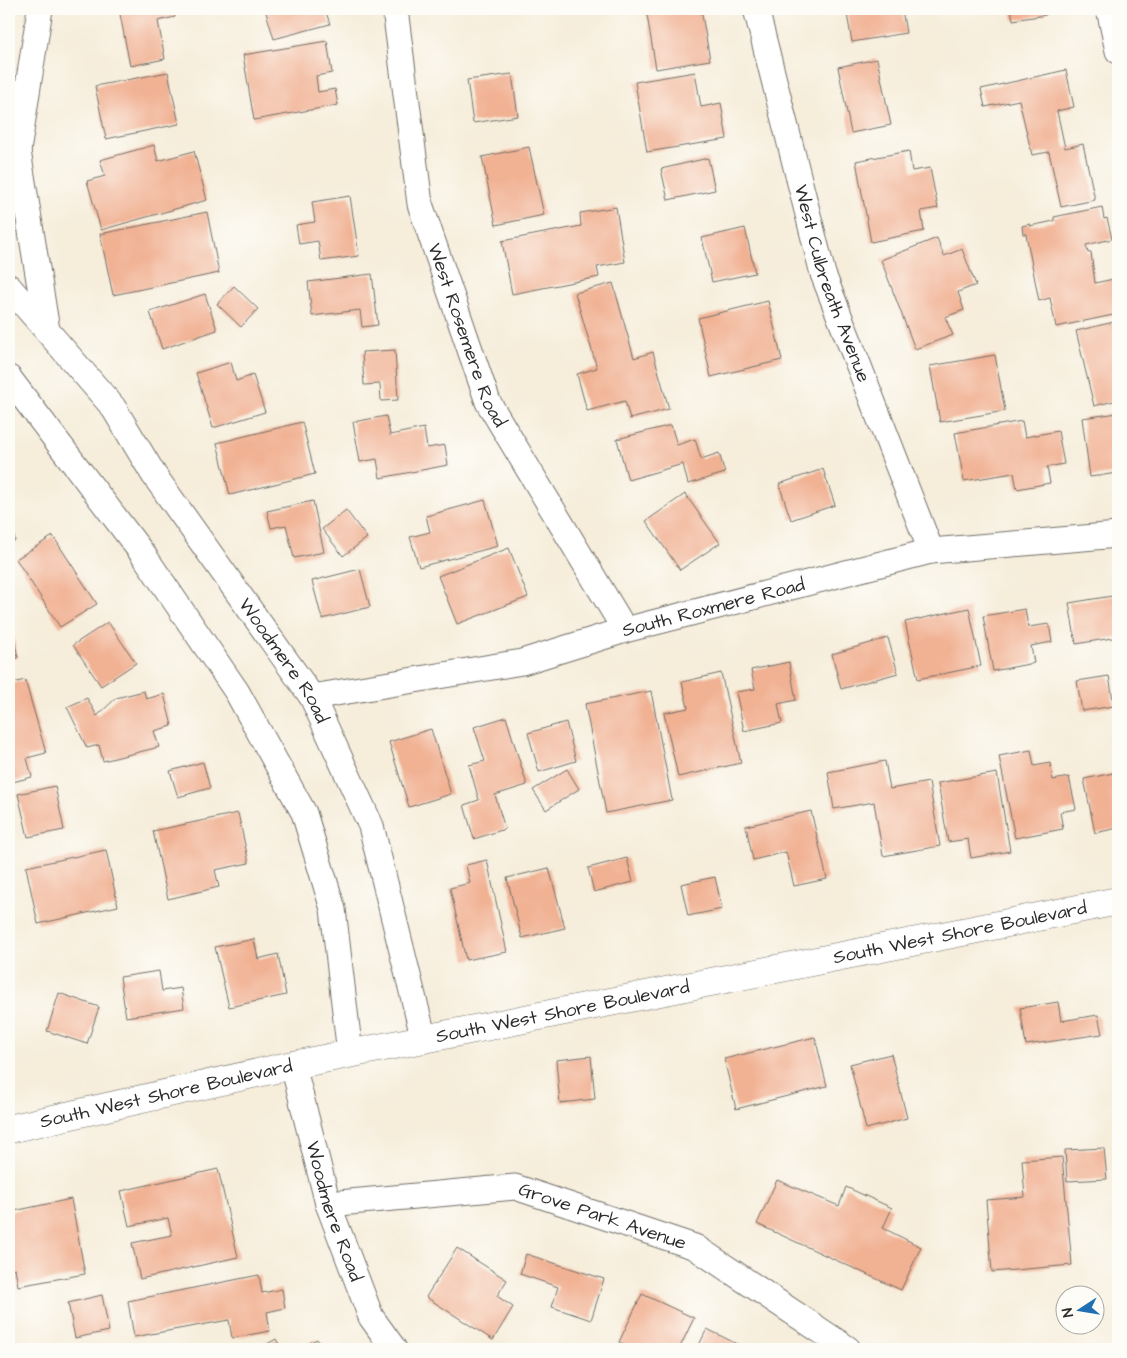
<svg xmlns="http://www.w3.org/2000/svg" width="1127" height="1358" viewBox="0 0 1127 1358" font-family="'Architects Daughter',sans-serif">
<style>
.building{fill:#f1b193}
.lines{fill:none;stroke-linecap:round;stroke-linejoin:round}
.minor-casing{stroke:#726f68;stroke-width:27}
.tertiary-casing{stroke:#726f68;stroke-width:29}
.minor{stroke:#fff;stroke-width:25}
.tertiary{stroke:#fff;stroke-width:28}
.labels{text-anchor:middle;dominant-baseline:central;stroke-width:4.5;stroke-linejoin:round;paint-order:stroke}
.street-label{font-size:19px;fill:#2b2b2b;stroke:#fdfcf7}
</style>
<rect width="100%" height="100%" fill="#fdfcf7"/>
<filter id="ink" filterUnits="userSpaceOnUse"><feTurbulence type="fractalNoise" baseFrequency=".02" numOctaves="2"/><feDisplacementMap in="SourceGraphic" scale="10" xChannelSelector="R" yChannelSelector="G"/><feConvolveMatrix kernelMatrix="1 2 1 2 8 2 1 2 1" color-interpolation-filters="sRGB"/></filter>
<filter id="wash" filterUnits="userSpaceOnUse"><feTurbulence type="fractalNoise" baseFrequency=".0096" numOctaves="4" result="noise"/><feDisplacementMap in="SourceGraphic" scale="20" xChannelSelector="R" yChannelSelector="G"/><feGaussianBlur stdDeviation="1.12" result="paint"/><feColorMatrix in="noise" values="0 0 0 0 0 0 0 0 0 0 0 0 0 0 0 0 0 1.4 0 .05"/><feComposite in="paint" operator="in"/></filter>
<g filter="url(#wash)">
<rect width="100%" height="100%" fill="#f6edda"/>
<g id="blocks">
<path class="building" d="M119,9H174L175,17L158,21L165,59L130,66Z
M265,9H325L330,24L274,39Z
M646,9H701L710,60L656,69Z
M846,9H902L906,33L852,42Z
M1011,9H1045L1046,15L1013,20Z
M327,41L332,73L316,76L318,92L335,89L338,105L254,120L243,55Z
M877,59L891,125L851,133L838,67Z
M1066,70L1074,107L1057,111L1065,148L1083,144L1095,200L1061,207L1049,152L1032,155L1019,100L985,107L981,89Z
M168,72L179,124L106,139L95,86Z
M695,72L701,107L721,103L727,139L647,152L635,82Z
M512,74L518,116L473,123L467,80Z
M154,145L158,161L194,151L207,200L101,230L87,181L105,176L100,160Z
M529,147L544,215L496,225L482,157Z
M909,151L912,171L930,168L938,208L921,211L924,231L871,242L856,161Z
M708,158L715,190L668,200L661,169Z
M350,196L359,256L321,261L318,241L299,244L296,225L315,222L312,202Z
M616,207L625,262L597,267L599,277L512,294L502,241L581,226L580,213Z
M1102,207L1104,219L1107,218L1112,239L1086,245L1088,253L1091,252L1095,283L1118,278V314L1056,327L1050,298L1039,301L1026,234H1023L1022,226L1030,224V226L1054,221V217Z
M207,212L219,273L113,295L100,234Z
M745,228L755,273L712,282L702,238Z
M937,238L944,256L962,249L976,285L958,292L964,310L945,317L953,335L915,349L881,260Z
M372,274L378,325L362,327L360,310L312,316L308,282Z
M613,283L634,358L653,352L669,409L630,419L625,401L587,411L577,374L597,368L575,293Z
M234,286L258,309L241,327L217,304Z
M205,294L217,330L162,349L150,312Z
M768,301L782,360L711,377L698,318Z
M1118,321V400L1094,406L1076,331Z
M395,350L398,400L381,401L380,384L364,385L362,352Z
M995,355L1005,411L940,422L930,366Z
M231,362L236,381L253,375L265,412L213,428L196,373Z
M1118,413V473L1090,477L1082,418Z
M386,416L390,435L424,428L427,448L445,445L448,465L380,478L377,459L360,462L353,422Z
M1022,421L1025,437L1058,431L1064,464L1047,467L1050,483L1017,489L1014,473L964,481L955,433Z
M302,422L315,474L230,495L217,443Z
M671,425L677,445L695,439L701,459L719,453L725,473L688,484L683,464L628,480L617,439Z
M823,469L835,505L791,520L779,484Z
M685,494L720,543L680,570L646,521Z
M485,500L498,546L419,567L410,537L430,532L426,516Z
M313,501L324,552L294,558L286,525L271,528L267,511Z
M9,503L15,541H9Z
M346,510L367,538L343,556L322,529Z
M53,536L97,604L60,627L16,559Z
M509,548L528,597L457,624L438,576Z
M360,569L370,607L322,619L312,581Z
M1118,595V637L1076,644L1069,603Z
M969,608L981,666L918,679L905,622Z
M1025,609L1028,627L1049,624L1052,642L1031,646L1034,663L993,671L983,616Z
M9,613L18,658L9,659Z
M108,622L136,663L101,686L73,645Z
M888,638L898,673L841,689L832,654Z
M789,662L796,700L778,704L782,723L744,731L736,692L755,689L751,670Z
M721,673L741,763L678,777L664,713L688,708L682,682Z
M1109,676L1114,706L1082,711L1077,681Z
M25,680L46,753L27,758L32,777L9,783V684Z
M144,691L146,699L164,694L172,726L154,731L159,747L103,761L99,745L87,748L67,707L87,698L97,716L116,698Z
M651,691L672,800L606,813L585,704Z
M506,717L527,785L495,795L505,829L474,839L464,805L479,800L469,765L485,761L474,727Z
M566,722L576,761L539,772L528,733Z
M431,729L451,794L409,807L389,742Z
M1031,750L1034,766L1050,763L1053,780L1069,777L1076,809L1060,812L1063,829L1015,838L999,756Z
M885,761L890,789L929,782L940,846L883,856L874,802L834,809L828,772Z
M203,762L210,788L178,797L170,771Z
M567,769L579,789L546,810L533,790Z
M1118,772V828L1095,833L1084,779Z
M997,773L1010,851L971,858L968,839L948,842L938,783Z
M55,786L64,830L28,837L18,794Z
M811,811L827,879L794,886L786,852L753,860L746,826Z
M238,813L249,863L215,870L219,887L168,899L153,831Z
M106,850L118,906L38,924L26,867Z
M627,858L633,882L594,892L588,868Z
M487,860L507,952L466,960L450,888L470,883L466,865Z
M549,868L565,928L522,938L507,878Z
M715,877L722,909L688,916L681,884Z
M254,939L258,959L278,954L286,995L229,1007L215,947Z
M159,971L162,991L181,988L184,1008L126,1017L120,977Z
M59,993L99,1007L87,1044L47,1031Z
M1058,1002L1061,1021L1098,1015L1102,1034L1026,1045L1020,1008Z
M815,1037L827,1086L736,1109L724,1059Z
M891,1054L907,1118L866,1129L850,1064Z
M591,1056L595,1099L560,1103L556,1060Z
M1104,1148L1107,1179L1067,1181L1065,1150Z
M1062,1157L1072,1265L992,1272L986,1200L1025,1197L1022,1160Z
M218,1169L238,1257L140,1279L132,1243L172,1235L168,1218L129,1226L121,1191Z
M777,1180L839,1206L846,1187L892,1208L883,1228L921,1247L901,1290L757,1224Z
M71,1199L85,1274L18,1286L15,1268L9,1270V1212Z
M457,1248L507,1280L497,1296L513,1307L493,1340L426,1297Z
M526,1254L604,1279L591,1320L552,1307L558,1287L520,1274Z
M259,1275L262,1293L282,1289L285,1308L267,1312L270,1331L232,1338L229,1320L134,1337L128,1301Z
M642,1294L694,1318L679,1349H634L619,1342Z
M102,1295L109,1331L75,1338L68,1303Z
M707,1329L747,1349H697Z
M276,1339L282,1349H258Z
M317,1339L323,1349H298Z"/>
</g>
</g>
<g filter="url(#ink)">
<use href="#blocks" fill-opacity="0" stroke="#726f68" stroke-width="1"/>
<g class="lines">
<defs>
<g id="minor">
<path id="s1" d="M395,9L420,204L488,402L625,630"/>
<path id="s2" d="M756,9L823,274L931,551"/>
<path d="M1109,9L1118,51"/>
<path d="M18,151L47,330"/>
<path d="M9,163L18,151L40,9"/>
<path id="s3" d="M9,287L113,407L154,475L312,697L371,826L424,1040"/>
<path d="M9,378L145,557L237,692L304,813L333,909L350,1054"/>
<path id="s4" d="M312,697L522,662L625,630L931,551L1118,535"/>
<path id="s5" d="M293,1065L328,1204L371,1317L394,1349"/>
<path id="s6" d="M328,1204L515,1187L695,1247L848,1349"/>
</g>
<g id="tertiary">
<path id="s7" d="M9,1129L293,1065L1118,901"/>
</g>
</defs>
<use href="#minor" class="minor-casing"/>
<use href="#tertiary" class="tertiary-casing"/>
<use href="#minor" class="minor"/>
<use href="#tertiary" class="tertiary"/>
</g>
</g>
<g class="labels">
<g class="street-label">
<text stroke="none"><textPath href="#s2" startOffset="285">West Culbreath Avenue</textPath></text>
<text stroke="none"><textPath href="#s1" startOffset="336">West Rosemere Road</textPath></text>
<text stroke="none"><textPath href="#s4" startOffset="412">South Roxmere Road</textPath></text>
<text stroke="none"><textPath href="#s3" startOffset="465">Woodmere Road</textPath></text>
<text stroke="none"><textPath href="#s7" startOffset="971">South West Shore Boulevard</textPath></text>
<text stroke="none"><textPath href="#s7" startOffset="566">South West Shore Boulevard</textPath></text>
<text stroke="none"><textPath href="#s7" startOffset="161">South West Shore Boulevard</textPath></text>
<text stroke="none"><textPath href="#s5" startOffset="152">Woodmere Road</textPath></text>
<text stroke="none"><textPath href="#s6" startOffset="280">Grove Park Avenue</textPath></text>
</g>
</g>
<rect width="1127" height="1358" fill="none" stroke="#fdfcf7" stroke-width="30"/>
<g transform="translate(1080 1310) rotate(258)"><circle r="24" fill="#fdfcf7" stroke="#a9a8a5"/>
<path d="M0-4L9 19L0 12L-9 19Z" fill="#1f6fb2"/>
<text y="-8" font-size="14" font-weight="bold" text-anchor="middle" fill="#2b2b2b">N</text>
</g>
</svg>
